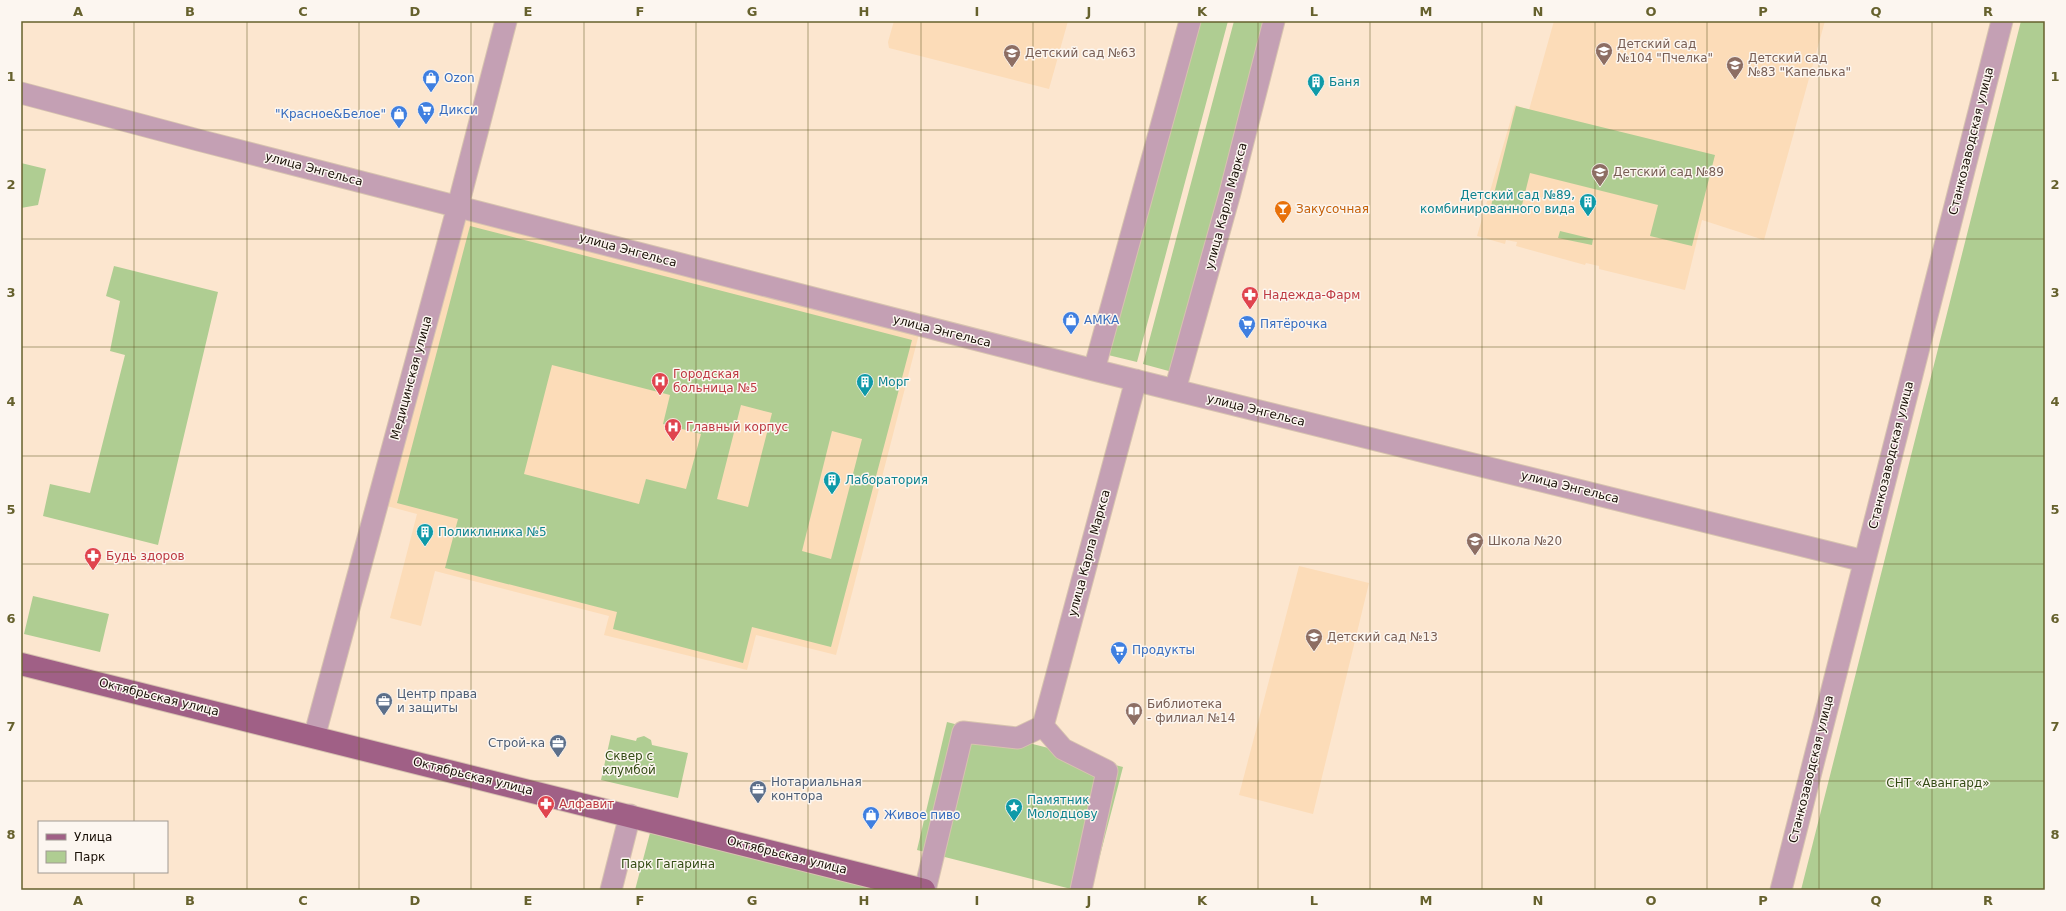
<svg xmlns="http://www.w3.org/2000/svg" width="2066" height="911" viewBox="0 0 2066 911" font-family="'DejaVu Sans',sans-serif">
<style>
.built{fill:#fcdcb8}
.green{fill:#afcd92;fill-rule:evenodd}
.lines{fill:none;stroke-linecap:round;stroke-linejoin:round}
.minor-casing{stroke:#d7c3af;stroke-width:23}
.major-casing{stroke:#d7c3af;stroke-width:24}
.minor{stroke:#c4a0b4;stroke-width:21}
.major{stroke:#a06086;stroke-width:22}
.grid{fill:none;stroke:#66612d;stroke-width:1;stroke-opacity:0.55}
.labels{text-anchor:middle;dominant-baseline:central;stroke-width:3;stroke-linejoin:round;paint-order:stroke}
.education-label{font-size:12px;fill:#785e54;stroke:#fcf6f0;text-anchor:start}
.shop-label{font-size:12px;fill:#366cbe;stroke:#fcf6f0;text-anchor:start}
.culture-label{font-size:12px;fill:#0d838f;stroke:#fcf6f0;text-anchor:start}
.street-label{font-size:12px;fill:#170e05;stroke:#fcf6f0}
.food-label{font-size:12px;fill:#c56008;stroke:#fcf6f0;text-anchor:start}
.health-label{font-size:12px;fill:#be3a42;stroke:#fcf6f0;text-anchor:start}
.service-label{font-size:12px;fill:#4e5e75;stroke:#fcf6f0;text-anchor:start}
.park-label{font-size:12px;fill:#334b14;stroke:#fcf6f0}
.neatline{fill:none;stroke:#66612d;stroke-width:1.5}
.grid-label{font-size:13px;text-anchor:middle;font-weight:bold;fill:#66612d}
</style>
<rect width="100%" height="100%" fill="#fce6cf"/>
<path class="built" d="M894,21H1068L1049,89L889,48L888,42Z
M1554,21H1671L1678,23V21H1825L1764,240L1702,220L1685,290L1599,269V266L1586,263L1585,265L1516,246L1517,242L1506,240L1505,244L1477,236L1515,105L1529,110Z
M466,219L919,334L836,655L756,635L747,670L604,635L609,616L435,571L421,626L390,618L417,514L387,506Z
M1299,566L1369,583L1313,814L1239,795Z"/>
<path class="green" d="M1197,21H1228L1137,362L1108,355Z
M1234,21H1269L1176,373L1143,364Z
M2021,21H2045V890H1801Z
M1516,106L1715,155L1692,246L1650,236L1658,205L1530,173L1520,213L1491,206Z
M21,163L46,169L38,205L21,208Z
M470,226L912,340L831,647L752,627L743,663L613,629L617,612L445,568L458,519L397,503ZM552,365L670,395L663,424L701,434L686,489L646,479L639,504L524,474ZM741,405L772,413L748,507L717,499ZM832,431L862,439L831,559L802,551Z
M1560,231L1593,239L1592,245L1558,238Z
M114,266L218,292L158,545L43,516L50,484L90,493L125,355L110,351L120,301L106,296Z
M33,596L109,614L100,652L24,634Z
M947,722L1123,767L1091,890H1075L917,850Z
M611,735L636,741L637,738L644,736L651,740L652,745L688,753L678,798L601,780Z
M650,833L878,890H635Z"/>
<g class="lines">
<defs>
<path id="minor" d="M21,93L198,140L1094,370L1864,561
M1094,370L1190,21
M1175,390L1230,193L1274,21
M1043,726L1136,380
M315,734L458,206L506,21
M611,890L630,815
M925,890L963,732L1018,738L1043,726L1063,749L1107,771L1081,890
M1781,890L2002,21"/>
<path id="major" d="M21,664C323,737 624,812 924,890"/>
</defs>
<use href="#minor" class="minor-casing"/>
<use href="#major" class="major-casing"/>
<use href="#minor" class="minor"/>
<use href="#major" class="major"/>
</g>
<path class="grid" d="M134,21V822M247,21V890M359,21V890M471,21V890M584,21V890M696,21V890M808,21V890M921,21V890M1033,21V890M1145,21V890M1258,21V890M1370,21V890M1482,21V890M1595,21V890M1707,21V890M1819,21V890M1932,21V890M21,130H2045M21,239H2045M21,347H2045M21,456H2045M21,564H2045M21,672H2045M21,781H2045M134,872V890"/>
<defs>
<symbol id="school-pin" viewBox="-11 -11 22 30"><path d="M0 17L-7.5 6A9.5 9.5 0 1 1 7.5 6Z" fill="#8d6e63" stroke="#fcf6f0"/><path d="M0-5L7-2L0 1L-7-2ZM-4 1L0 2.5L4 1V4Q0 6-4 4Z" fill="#fff"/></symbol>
<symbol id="shop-pin" viewBox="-11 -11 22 30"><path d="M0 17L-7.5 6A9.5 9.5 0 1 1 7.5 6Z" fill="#3f7fe0" stroke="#fcf6f0"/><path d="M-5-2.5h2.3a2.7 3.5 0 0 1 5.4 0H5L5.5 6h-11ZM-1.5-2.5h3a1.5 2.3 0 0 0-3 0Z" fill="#fff"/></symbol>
<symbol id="building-pin" viewBox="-11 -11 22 30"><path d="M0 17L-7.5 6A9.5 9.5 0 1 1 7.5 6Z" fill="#0f9aa8" stroke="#fcf6f0"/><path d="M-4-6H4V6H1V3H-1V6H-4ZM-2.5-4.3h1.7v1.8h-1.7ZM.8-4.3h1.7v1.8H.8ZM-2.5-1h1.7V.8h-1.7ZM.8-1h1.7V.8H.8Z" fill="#fff"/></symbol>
<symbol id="supermarket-pin" viewBox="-11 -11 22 30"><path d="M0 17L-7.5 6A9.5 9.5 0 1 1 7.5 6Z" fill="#3f7fe0" stroke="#fcf6f0"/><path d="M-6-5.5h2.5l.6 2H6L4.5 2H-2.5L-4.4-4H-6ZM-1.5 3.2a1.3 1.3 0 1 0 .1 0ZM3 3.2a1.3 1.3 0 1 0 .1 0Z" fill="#fff"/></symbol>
<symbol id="bar-pin" viewBox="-11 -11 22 30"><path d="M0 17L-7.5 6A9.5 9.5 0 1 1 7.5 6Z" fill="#e8710a" stroke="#fcf6f0"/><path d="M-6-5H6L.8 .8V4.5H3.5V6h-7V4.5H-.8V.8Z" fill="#fff"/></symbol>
<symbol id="pharmacy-pin" viewBox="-11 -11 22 30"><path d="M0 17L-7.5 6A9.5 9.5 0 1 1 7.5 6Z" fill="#e0444e" stroke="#fcf6f0"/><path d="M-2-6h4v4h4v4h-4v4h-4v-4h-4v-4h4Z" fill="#fff"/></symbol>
<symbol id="hospital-pin" viewBox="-11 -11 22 30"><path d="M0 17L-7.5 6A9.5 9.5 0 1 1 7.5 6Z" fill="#e0444e" stroke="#fcf6f0"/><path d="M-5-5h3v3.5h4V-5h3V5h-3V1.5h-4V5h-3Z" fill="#fff"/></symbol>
<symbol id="office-pin" viewBox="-11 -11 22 30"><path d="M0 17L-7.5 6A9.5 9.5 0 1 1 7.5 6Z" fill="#5c6f8a" stroke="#fcf6f0"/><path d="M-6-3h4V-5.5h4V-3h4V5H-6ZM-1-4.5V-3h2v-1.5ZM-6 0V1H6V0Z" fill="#fff"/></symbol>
<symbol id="library-pin" viewBox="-11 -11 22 30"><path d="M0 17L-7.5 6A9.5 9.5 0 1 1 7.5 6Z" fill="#8d6e63" stroke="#fcf6f0"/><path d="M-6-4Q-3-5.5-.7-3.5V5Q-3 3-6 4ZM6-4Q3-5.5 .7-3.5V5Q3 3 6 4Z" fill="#fff"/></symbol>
<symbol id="sight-pin" viewBox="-11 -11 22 30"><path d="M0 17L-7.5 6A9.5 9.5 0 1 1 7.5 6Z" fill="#0f9aa8" stroke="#fcf6f0"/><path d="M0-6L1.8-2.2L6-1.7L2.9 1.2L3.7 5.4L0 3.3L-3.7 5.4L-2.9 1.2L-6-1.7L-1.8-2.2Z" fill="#fff"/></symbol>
</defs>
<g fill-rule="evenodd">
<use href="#school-pin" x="1594" y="41" width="20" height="27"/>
<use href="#school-pin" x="1002" y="43" width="20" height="27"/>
<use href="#school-pin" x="1725" y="55" width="20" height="27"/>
<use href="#shop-pin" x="421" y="68" width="20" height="27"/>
<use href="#building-pin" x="1306" y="72" width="20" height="27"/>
<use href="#supermarket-pin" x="416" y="100" width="20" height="27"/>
<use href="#shop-pin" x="389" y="104" width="20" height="27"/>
<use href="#school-pin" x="1590" y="162" width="20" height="27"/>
<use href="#building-pin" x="1578" y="192" width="20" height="27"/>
<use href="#bar-pin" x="1273" y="199" width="20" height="27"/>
<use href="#pharmacy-pin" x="1240" y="285" width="20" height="27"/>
<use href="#shop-pin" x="1061" y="310" width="20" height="27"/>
<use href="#supermarket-pin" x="1237" y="314" width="20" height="27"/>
<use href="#hospital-pin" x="650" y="371" width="20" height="27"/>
<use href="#building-pin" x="855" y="372" width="20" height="27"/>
<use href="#hospital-pin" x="663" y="417" width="20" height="27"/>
<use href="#building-pin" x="822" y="470" width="20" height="27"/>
<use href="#building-pin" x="415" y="522" width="20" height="27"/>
<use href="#school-pin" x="1465" y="531" width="20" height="27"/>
<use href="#pharmacy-pin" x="83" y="546" width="20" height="27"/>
<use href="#school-pin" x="1304" y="627" width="20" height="27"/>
<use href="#supermarket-pin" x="1109" y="640" width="20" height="27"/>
<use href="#office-pin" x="374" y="691" width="20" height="27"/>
<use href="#library-pin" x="1124" y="701" width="20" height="27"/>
<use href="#office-pin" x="548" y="733" width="20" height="27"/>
<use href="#office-pin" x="748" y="779" width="20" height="27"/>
<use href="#pharmacy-pin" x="536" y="794" width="20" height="27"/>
<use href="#sight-pin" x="1004" y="797" width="20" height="27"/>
<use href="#shop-pin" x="861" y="805" width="20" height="27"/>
</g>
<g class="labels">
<g class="education-label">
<text x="1617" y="44">Детский сад<tspan x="1617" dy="14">№104 "Пчелка"</tspan></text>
<text x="1025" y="53">Детский сад №63</text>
<text x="1748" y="58">Детский сад<tspan x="1748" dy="14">№83 "Капелька"</tspan></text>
<text x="1613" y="172">Детский сад №89</text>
<text x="1488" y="541">Школа №20</text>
<text x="1327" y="637">Детский сад №13</text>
<text x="1147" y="704">Библиотека<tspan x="1147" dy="14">- филиал №14</tspan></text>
</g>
<g class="shop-label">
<text x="444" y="78">Ozon</text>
<text x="439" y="110">Дикси</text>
<text x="386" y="114" text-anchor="end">"Красное&amp;Белое"</text>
<text x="1084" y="320">АМКА</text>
<text x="1260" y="324">Пятёрочка</text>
<text x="1132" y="650">Продукты</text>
<text x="884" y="815">Живое пиво</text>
</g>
<g class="culture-label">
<text x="1329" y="82">Баня</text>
<text x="1575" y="195" text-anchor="end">Детский сад №89,<tspan x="1575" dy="14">комбинированного вида</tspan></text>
<text x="878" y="382">Морг</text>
<text x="845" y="480">Лаборатория</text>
<text x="438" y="532">Поликлиника №5</text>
<text x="1027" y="800">Памятник<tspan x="1027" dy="14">Молодцову</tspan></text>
</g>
<g class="street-label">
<text transform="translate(1971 141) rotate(-76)">Станкозаводская улица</text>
<text transform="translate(314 169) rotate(15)">улица Энгельса</text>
<text transform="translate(1226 206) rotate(-75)">улица Карла Маркса</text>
<text transform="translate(628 250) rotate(15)">улица Энгельса</text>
<text transform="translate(942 331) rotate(14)">улица Энгельса</text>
<text transform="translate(411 378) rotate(-75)">Медицинская улица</text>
<text transform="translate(1256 410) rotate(14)">улица Энгельса</text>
<text transform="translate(1891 455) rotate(-76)">Станкозаводская улица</text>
<text transform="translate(1570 487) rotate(14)">улица Энгельса</text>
<text transform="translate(1089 553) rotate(-75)">улица Карла Маркса</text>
<text transform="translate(159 697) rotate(14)">Октябрьская улица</text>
<text transform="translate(1811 769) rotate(-76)">Станкозаводская улица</text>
<text transform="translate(473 776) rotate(14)">Октябрьская улица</text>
<text transform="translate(787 855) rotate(14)">Октябрьская улица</text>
</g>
<g class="food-label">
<text x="1296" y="209">Закусочная</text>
</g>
<g class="health-label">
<text x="1263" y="295">Надежда-Фарм</text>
<text x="673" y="374">Городская<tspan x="673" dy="14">больница №5</tspan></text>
<text x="686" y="427">Главный корпус</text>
<text x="106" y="556">Будь здоров</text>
<text x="559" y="804">Алфавит</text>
</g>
<g class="service-label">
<text x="397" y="694">Центр права<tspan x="397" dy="14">и защиты</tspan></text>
<text x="545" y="743" text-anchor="end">Строй-ка</text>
<text x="771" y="782">Нотариальная<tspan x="771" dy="14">контора</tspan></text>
</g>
<g class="park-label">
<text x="629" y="756">Сквер с<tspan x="629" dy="14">клумбой</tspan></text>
<text x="1938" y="783">СНТ «Авангард»</text>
<text x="668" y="864">Парк Гагарина</text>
</g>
</g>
<rect width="2066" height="911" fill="none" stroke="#fcf6f0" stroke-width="44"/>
<rect x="38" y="821" width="130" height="52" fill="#fcf6f0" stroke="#a09992"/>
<rect x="46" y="834" width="20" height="6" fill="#a06086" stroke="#a09992"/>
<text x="74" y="841" font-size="12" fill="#170e05">Улица</text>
<rect x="46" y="851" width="20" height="12" fill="#afcd92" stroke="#a09992"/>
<text x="74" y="861" font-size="12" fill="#170e05">Парк</text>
<rect x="22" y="22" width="2022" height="867" class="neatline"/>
<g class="grid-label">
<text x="78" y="16">A</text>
<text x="190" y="16">B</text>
<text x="303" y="16">C</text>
<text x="415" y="16">D</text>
<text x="528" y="16">E</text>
<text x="640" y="16">F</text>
<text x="752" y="16">G</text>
<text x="864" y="16">H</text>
<text x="977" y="16">I</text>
<text x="1089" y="16">J</text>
<text x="1202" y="16">K</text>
<text x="1314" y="16">L</text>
<text x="1426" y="16">M</text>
<text x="1538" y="16">N</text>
<text x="1651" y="16">O</text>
<text x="1763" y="16">P</text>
<text x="1876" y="16">Q</text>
<text x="1988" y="16">R</text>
<text x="11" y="81">1</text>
<text x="2055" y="81">1</text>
<text x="11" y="189">2</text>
<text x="2055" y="189">2</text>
<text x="11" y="297">3</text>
<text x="2055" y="297">3</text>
<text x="11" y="406">4</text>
<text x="2055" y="406">4</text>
<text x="11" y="514">5</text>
<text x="2055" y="514">5</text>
<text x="11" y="623">6</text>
<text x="2055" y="623">6</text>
<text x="11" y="731">7</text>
<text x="2055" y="731">7</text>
<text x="11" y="839">8</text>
<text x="2055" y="839">8</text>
<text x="78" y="905">A</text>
<text x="190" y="905">B</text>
<text x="303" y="905">C</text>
<text x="415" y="905">D</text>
<text x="528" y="905">E</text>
<text x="640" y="905">F</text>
<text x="752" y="905">G</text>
<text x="864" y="905">H</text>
<text x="977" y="905">I</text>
<text x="1089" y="905">J</text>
<text x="1202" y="905">K</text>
<text x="1314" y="905">L</text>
<text x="1426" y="905">M</text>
<text x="1538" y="905">N</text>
<text x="1651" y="905">O</text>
<text x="1763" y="905">P</text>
<text x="1876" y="905">Q</text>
<text x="1988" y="905">R</text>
</g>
</svg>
